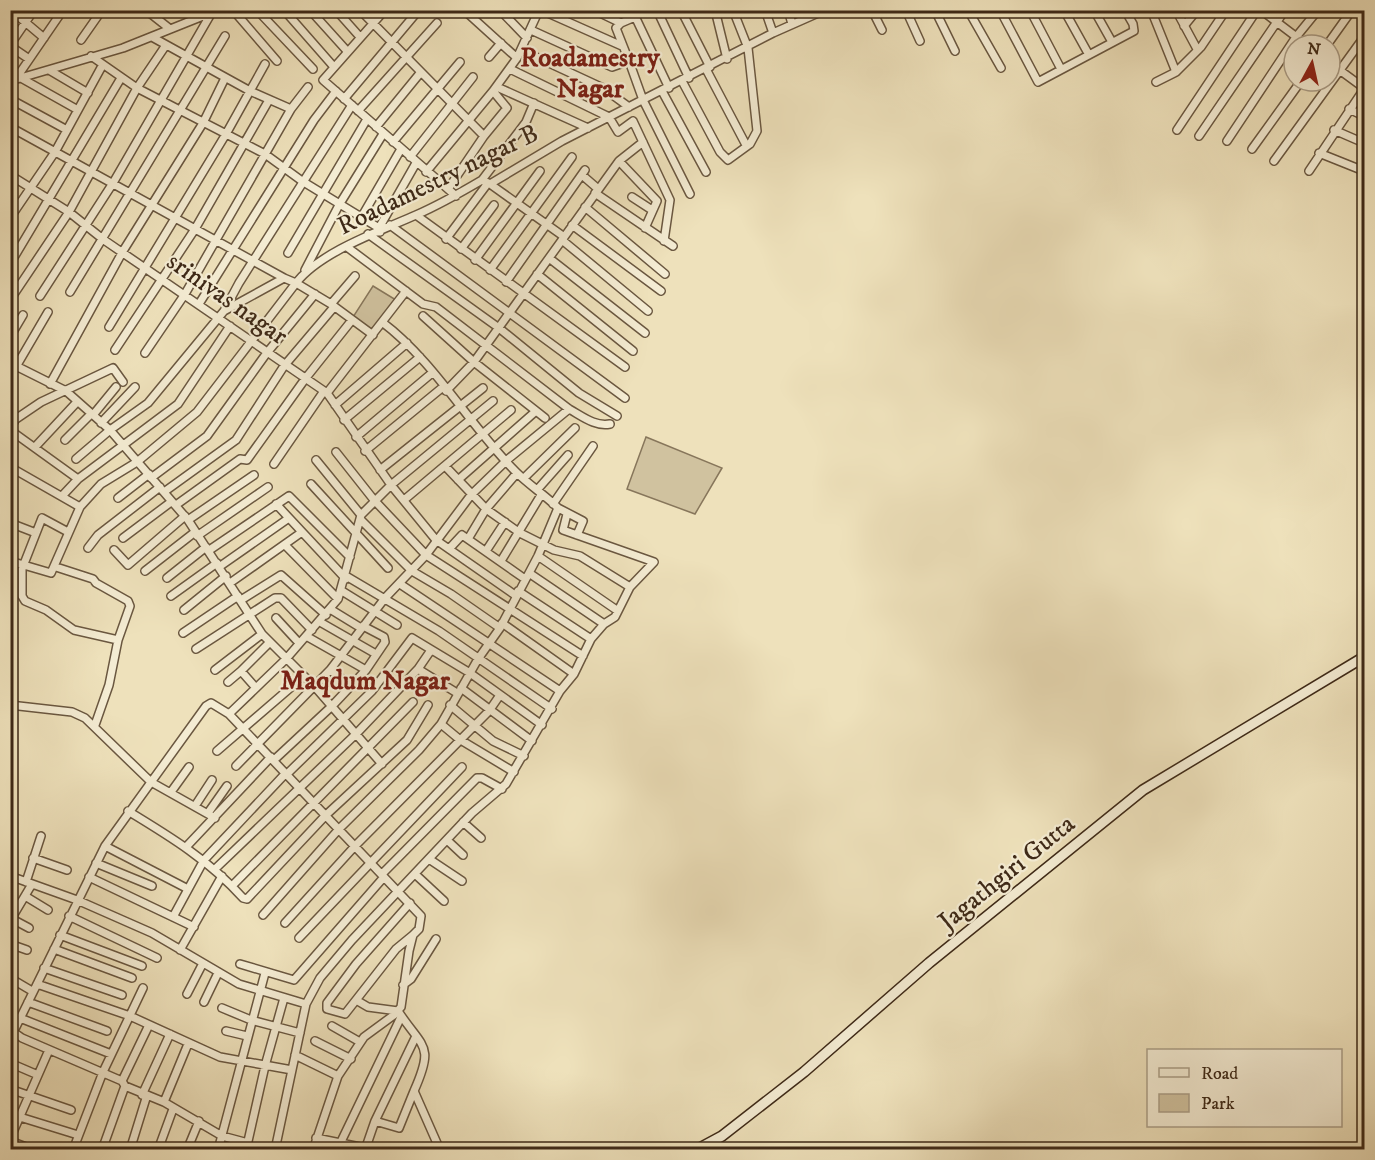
<svg xmlns="http://www.w3.org/2000/svg" width="1375" height="1160" viewBox="0 0 1375 1160" font-family="'IM FELL DW Pica',serif">
<style>
.green{fill:#d0c29f;stroke:#87765b;stroke-width:1.5}
.lines{fill:none;stroke-linecap:round;stroke-linejoin:round}
.street-casing{stroke:#6a5740;stroke-width:10}
.secondary-casing{stroke:#3e2917;stroke-width:12}
.street{stroke:#f4ecd3;stroke-width:7}
.secondary{stroke:#f4ecd3;stroke-width:9}
.labels{text-anchor:middle;dominant-baseline:central;stroke-width:4.5;stroke-linejoin:round;paint-order:stroke}
.street-label{font-size:26px;fill:#3e2917;stroke:#f4ecd3}
.neighbourhood-label{font-size:27px;font-weight:bold;fill:#7a1f14;stroke:#f4ecd3}
</style>
<rect width="100%" height="100%" fill="#eee1bb"/>
<filter id="stains"><feTurbulence type="fractalNoise" baseFrequency=".00333" numOctaves="4"/><feColorMatrix values="0 0 0 0 .2 0 0 0 0 .09 0 0 0 0 .02 0 0 0 .5 -.17"/></filter>
<radialGradient id="worn" r=".72"><stop offset=".6" stop-color="#630" stop-opacity="0"/><stop offset="1" stop-color="#630" stop-opacity=".3"/></radialGradient>
<path class="green" d="M373,286L396,300L372,333L353,317Z
M646,437L722,468L695,514L627,489Z"/>
<g class="lines">
<defs>
<path id="street" d="M11,10L44,38
M146,10L170,29
M233,10L277,61
M257,10L313,69
M284,10L334,67
M310,10L347,51
M336,10L360,37
M360,10L484,136
M385,10L323,80L456,196
M464,10L517,58
M500,10L527,38
M541,10L622,46
M594,10L621,23
M632,10L669,88
M657,10L689,78
M715,10L727,59
M765,10L773,33
M788,10L792,24
M872,10L882,30
M906,10L920,41
M935,10L955,51
M968,10L1001,68
M1000,10L1038,82L1134,31L1133,24L1125,10
M1030,10L1061,69
M1064,10L1089,55
M1094,10L1112,42
M1151,10L1176,72L1156,82
M1176,10L1197,49L1201,47L1226,10
M1261,10L1307,45
M685,12L684,16L710,67
M1184,26L1197,10
M531,30L612,67L629,61L616,28L621,23L635,17
M152,37L250,91L291,109
M81,40L102,10
M10,45L34,10
M1327,45L1352,10
M10,46L29,59
M521,50L603,88L629,107
M91,56L137,88L265,154L302,181L379,228L380,232
M489,57L501,43
M629,61L643,100L690,194
M1330,63L1364,88
M510,69L609,117L618,132L633,121L670,200L664,241
M706,69L746,145
M49,70L88,93
M1176,72L1200,48
M21,78L78,110
M15,80L63,10
M10,81L123,48L218,10
M682,81L720,152L728,160L750,144L757,131L748,48L733,10
M497,87L588,128
M662,91L706,172
M10,99L67,130
M344,99L418,11
M1349,109L1364,116
M358,111L437,23
M10,127L284,278
M376,127L421,72
M1177,130L1257,10
M1334,130L1364,143
M1199,136L1285,10
M1227,141L1296,37L1318,10
M393,142L460,62
M1252,149L1301,81
M1319,153L1364,171
M410,157L473,77
M619,161L643,142
M1274,161L1364,37
M1309,171L1364,89
M426,172L493,91
M10,175L69,212L104,240L327,393L391,485L493,401
M582,175L597,188
M482,180L526,122L534,103
M490,184L563,236
M448,189L484,136L507,108L493,91L517,58L539,10
M595,193L673,246
M632,197L652,210
M585,207L665,274
M416,215L625,367
M10,218L55,152L102,66
M361,218L401,149
M390,225L625,398
M572,225L661,291
M379,228L416,163
M368,234L499,328L579,393L617,416
M446,239L488,183
M562,240L648,311
M347,247L423,304L436,307L569,409C582,416 595,427 610,424
M461,249L494,205
M288,253L367,119
M549,258L645,333
M475,260L540,171
M10,264L121,78
M305,270L339,205L383,134
M490,270L572,157
M537,274L633,351
M506,282L585,170
M70,292L225,36
M40,296L113,183L212,12
M10,300L69,212L137,88L166,45
M199,304L314,120L336,91
M331,304L355,276
M224,311L239,283L352,105
M423,316L474,362L545,418
M382,322C435,362 469,425 516,472C529,485 545,495 558,508L538,556L500,628L478,659L441,724
M109,327L226,134L265,64
M10,337L23,315
M115,350L195,229L269,100
M145,353L185,294L291,109L308,87
M10,363L66,391L110,430L188,520L262,634L315,687L382,764
M10,377L48,312
M50,384L123,251L203,123L225,78
M446,391L474,362L619,161L657,201L645,228
M327,393L406,291
M335,405L407,343
M93,415L116,387
M15,420L10,430L78,479
M344,420L420,357
M10,423L41,402L113,368L123,382
M101,423L135,387
M356,437L432,373
M65,440L91,414
M35,447L77,402
M365,451L443,387
M336,452L374,500L426,555L583,656
M76,459L110,430L148,403L224,311L284,278L296,283C320,252 380,231 416,215C439,205 460,193 482,180L490,184L562,141L773,33L825,10
M316,460L361,515
M274,464L324,391
M445,466L486,509L520,533L554,550L580,556L630,587
M10,467L80,507
M380,470L483,388
M151,478L207,436L266,354L315,294
M524,478L575,428
M458,480L536,411
M311,484L388,568
M537,490L568,455
M164,492L236,440L284,366L334,307
M62,496L78,479L178,404L230,326
M118,498L149,474
M404,500L511,410
M276,504L346,579
M553,504L593,446
M176,505L240,459L247,460L305,379L352,320
M558,508L583,521L577,535
M360,519L412,571L451,594L500,628
M188,520L254,475
M10,523L36,533
M68,532L42,518L22,569V596L25,601L46,610L74,630L118,640L109,685L95,725
M10,535L15,524
M197,536L268,487
M123,538L171,502
M468,539L486,509L517,473
M285,545L338,599
M88,548L98,535L160,487
M449,549L462,535L525,579
M114,550L128,565L185,516
M208,551L289,496L350,557
M486,551L505,522
M538,556L618,611
M10,561L51,573L80,507L101,484L137,462L197,412L296,283L331,304L373,335
M501,561L541,495
M56,567L93,579L96,583L128,601L130,606L118,640
M219,567L289,518
M145,571L195,532
M529,573L604,624
M346,576L439,631L552,709
M167,578L206,547
M230,583L302,532
M400,584L560,691
M342,591L397,625
M518,591L591,639
M171,596L217,563
M241,600L281,575L326,615
M330,609L361,628
M184,610L226,576
M276,618L299,643
M320,622L376,654
M502,623L574,674
M183,633L238,596
M306,636L366,670
M196,649L275,598H281L312,630
M418,669L431,650
M215,670L262,634
M330,670L352,686
M228,682L241,671
M256,688L241,671L270,642
M461,688L532,741
M10,705L72,712L85,718L151,782L215,818
M450,705L493,741L524,756
M332,706L366,670L385,642L384,637L363,626
M229,714L421,916L419,929L413,935L409,951L401,1007L394,1015L364,1037L338,1076L313,1150
M217,751L304,676
M274,760L332,706
M236,766L330,670L385,598L426,555L471,495L507,460L569,409
M287,774L372,691L412,638L470,673L542,725
M171,792L189,767
M195,806L212,780
M128,811C171,837 210,861 243,898L247,899L326,815L407,740L428,705
M208,813L227,786
M463,822L481,838
M447,840L463,855
M105,846L188,889
M187,846L271,757
M33,858L67,870
M429,859L462,881
M96,863L152,886
M215,869L356,734L418,669L457,693
M382,874L477,778H482L502,789
M415,874L444,901
M10,876L77,900L152,933L239,984L306,1004
M89,877L194,927
M26,882L41,836
M232,886L413,702
M25,896L48,910
M410,903L356,964L327,1003V1009L345,1014L396,949L413,935
M263,915L339,829L419,750L441,724L459,739L514,772
M69,916L157,958
M173,917L204,860L286,773
M14,920L29,928
M10,921L32,884
M285,923L355,846L489,711L500,695
M60,935L142,966
M299,938L462,767
M10,944L27,950
M54,949L132,978
M180,950L222,876
M240,964L294,980L384,877
M44,968L122,995
M10,978L32,991
M37,984L130,1016L220,1057L292,1070
M403,985L411,979L436,939
M187,994L203,963
M356,1000L368,1007L398,1011C423,1049 435,1044 414,1091L440,1150
M28,1002L107,1031
M204,1002L218,973
M222,1008L251,1020L300,1033
M20,1018L111,1054
M332,1026L360,1042
M12,1031L22,1038L122,1081L125,1086L164,1102L222,1136L248,1143
M226,1031L247,1036
M10,1039L105,846L206,706L211,703L229,714L286,659L338,599L361,515L391,485L436,540L515,595
M315,1041L351,1059
M295,1055L338,1076
M10,1063L38,1075
M122,1081L149,1025
M10,1089L71,1110
M142,1095L170,1034
M164,1102L188,1044
M10,1114L78,1135
M375,1121L399,1128L414,1091
M316,1138L365,1148L381,1147L385,1150
M10,1139L49,1050
M10,1141L34,1150
M73,1150L103,1072L143,988
M102,1150L125,1086
M130,1150L147,1095
M158,1150L173,1109
M187,1150L199,1121
M218,1150L265,973
M246,1150L265,1066L284,998
M275,1150L306,1004L320,978L352,940L472,813L506,784L560,691L574,674L591,639L604,624L615,617L630,587L654,562L563,530L567,514
M337,1150L401,1017
M365,1150L375,1121L416,1036"/>
<path id="secondary" d="M696,1150L722,1136L804,1072L929,963L1143,790L1364,657"/>
</defs>
<use href="#street" class="street-casing"/>
<use href="#secondary" class="secondary-casing"/>
<use href="#street" class="street"/>
<use href="#secondary" class="secondary"/>
</g>
<g class="labels">
<g class="street-label">
<text transform="translate(438 180) rotate(-26)">Roadamestry nagar B</text>
<text transform="translate(227 299) rotate(35)">srinivas nagar</text>
<text transform="translate(1007 873) rotate(-39)">Jagathgiri Gutta</text>
</g>
<g class="neighbourhood-label">
<text x="590" y="58">Roadamestry<tspan x="590" dy="31">Nagar</tspan></text>
<text x="365" y="681">Maqdum Nagar</text>
</g>
</g>
<rect width="1375" height="1160" fill="none" stroke="#eee1bb" stroke-width="36"/>
<rect x="12" y="12" width="1351" height="1136" fill="none" stroke="#3e2917" stroke-width="3"/>
<rect x="18" y="18" width="1339" height="1124" fill="none" stroke="#3e2917" stroke-width="1.5"/>
<rect x="1147" y="1049" width="195" height="78" fill="#f4ecd3" stroke="#ab9e88" stroke-width="1.5"/>
<rect x="1159" y="1068" width="30" height="9" fill="#f4ecd3" stroke="#ab9e88" stroke-width="1.5"/>
<text x="1201" y="1079" font-size="18" fill="#3e2917">Road</text>
<rect x="1159" y="1094" width="30" height="18" fill="#d0c29f" stroke="#ab9e88" stroke-width="1.5"/>
<text x="1201" y="1109" font-size="18" fill="#3e2917">Park</text>
<g transform="translate(1312 63) rotate(8)"><circle r="28" fill="#f4ecd3" stroke="#ab9e88" stroke-width="1.5"/>
<path d="M0-4.5L10 22L0 15L-10 22Z" fill="#8f2418"/>
<text y="-9" font-size="16" font-weight="bold" text-anchor="middle" fill="#3e2917">N</text>
</g>
<rect width="100%" height="100%" filter="url(#stains)"/>
<rect width="100%" height="100%" fill="url(#worn)"/>
</svg>
